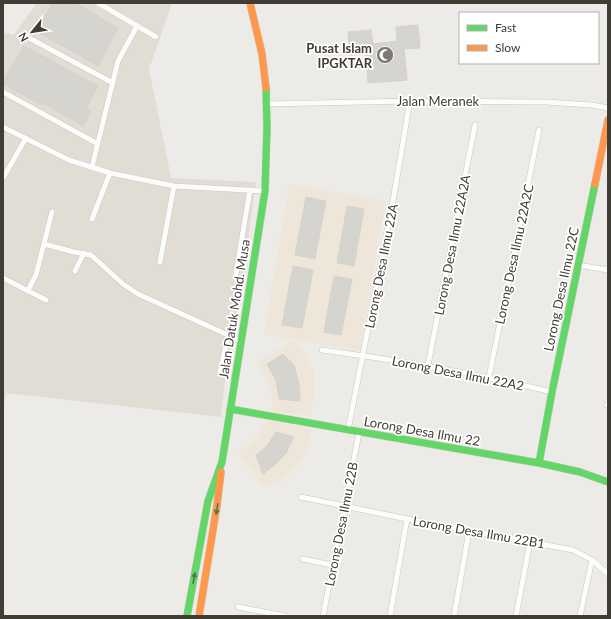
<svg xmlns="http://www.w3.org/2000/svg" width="611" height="619" viewBox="0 0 611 619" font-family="Lato,sans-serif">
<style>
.residential{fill:#e1dcd4}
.commercial{fill:#efe6da}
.building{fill:#d6d4cf;stroke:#d5d2cd}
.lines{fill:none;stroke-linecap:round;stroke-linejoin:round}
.street-casing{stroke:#c9c7c3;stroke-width:6}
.fast-casing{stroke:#cecac1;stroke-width:8}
.slow-casing{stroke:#cecac1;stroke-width:8}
.street{stroke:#fcfcfb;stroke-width:5}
.fast{stroke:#63d668;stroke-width:7}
.slow{stroke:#ff974d;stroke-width:7}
.oneway{fill:#4f7a49}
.labels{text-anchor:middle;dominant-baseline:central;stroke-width:3.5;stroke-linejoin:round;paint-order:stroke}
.poi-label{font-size:13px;font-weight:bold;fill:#413c34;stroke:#fff;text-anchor:end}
.street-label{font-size:13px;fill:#413c34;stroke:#fff}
</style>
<rect width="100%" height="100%" fill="#edebe7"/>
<path class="residential" d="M37,3H172L149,69L171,178L256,182L243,277L224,388L221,417L6,393L3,412V32L14,35Z"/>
<path class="commercial" d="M289,184L385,201L360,351L264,334Z
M292,341L301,347L314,371V391L311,416L272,412V398L266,377L256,363Z
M267,420L310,429L308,449L298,464L283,480L265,488L238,453L252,441L262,430Z"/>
<path class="building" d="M53,3H75L118,28L98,66L35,30L43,15L46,16Z
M418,25L420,48L404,49L407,80L368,83L366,54L350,55L348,32L371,30L373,44L397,41L396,27Z
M24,46L98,86L86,108L91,111L83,126L43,103L42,105L3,84V81Z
M306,197L326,201L315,259L295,255Z
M347,206L364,209L354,266L337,263Z
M293,266L313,270L302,328L282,325Z
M334,276L352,279L341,335L324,332Z
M283,354L294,365L299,384L300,401L279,399L276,380L267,364Z
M276,432L294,437L286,453L277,463L263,474L256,455L267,446Z"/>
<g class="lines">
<defs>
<path id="street" d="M98,3L156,37
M29,38L113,83
M3,92L98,144
M267,104L410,101L545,102L592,105L608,108
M3,127L69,160L110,173L174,186L265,191
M92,167L118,61L137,26
M3,178L26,138
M92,219L110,173
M44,244L74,252L91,255L123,284L138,294L241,341
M160,262L174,186
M578,265L608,270
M75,271L84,253
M236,274L250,190
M3,278L46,300
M28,290L36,275L52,212
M322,350C399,360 476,374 552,392
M428,365L475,125
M220,372L228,336
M489,377L539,130
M607,405H608
M348,430L391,212L410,101
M301,497L407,519L573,550L592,560L608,574
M303,559L332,565
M238,607L285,616
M323,616L359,433
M390,616L407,519
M454,616L469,531
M516,616L530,542
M580,616L592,560"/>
<path id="fast" d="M230,409L539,463L580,472L608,482
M539,463L552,392L595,184
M187,616L208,501L222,462L265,191L267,127L266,88"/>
<path id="slow" d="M250,3L262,54L266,88
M595,184L608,120
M199,616L217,505L221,472"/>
</defs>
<use href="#street" class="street-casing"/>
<use href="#fast" class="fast-casing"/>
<use href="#slow" class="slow-casing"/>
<use href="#street" class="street"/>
<use href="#fast" class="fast"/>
<use href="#slow" class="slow"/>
</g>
<defs><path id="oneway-solid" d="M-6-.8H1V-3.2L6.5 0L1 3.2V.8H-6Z"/></defs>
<g class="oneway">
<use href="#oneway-solid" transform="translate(217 509) rotate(99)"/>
<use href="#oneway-solid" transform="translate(194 578) rotate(-80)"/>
</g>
<defs>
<symbol id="mosque-disc" viewBox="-11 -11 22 22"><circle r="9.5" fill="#7d7973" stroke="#fff"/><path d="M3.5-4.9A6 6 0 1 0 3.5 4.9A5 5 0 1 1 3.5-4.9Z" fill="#fff"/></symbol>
</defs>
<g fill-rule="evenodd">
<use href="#mosque-disc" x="375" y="45" width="20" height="20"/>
</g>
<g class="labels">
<g class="poi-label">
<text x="372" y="48">Pusat Islam<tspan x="372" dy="15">IPGKTAR</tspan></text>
</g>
<g class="street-label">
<text x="438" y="101">Jalan Meranek</text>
<text transform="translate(452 245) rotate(-79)">Lorong Desa Ilmu 22A2A</text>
<text transform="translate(514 254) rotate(-78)">Lorong Desa Ilmu 22A2C</text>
<text transform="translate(381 266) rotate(-79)">Lorong Desa Ilmu 22A</text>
<text transform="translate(561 289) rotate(-78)">Lorong Desa Ilmu 22C</text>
<text transform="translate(234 309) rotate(-81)">Jalan Datuk Mohd. Musa</text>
<text transform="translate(458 373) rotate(11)">Lorong Desa Ilmu 22A2</text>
<text transform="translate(422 431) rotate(10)">Lorong Desa Ilmu 22</text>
<text transform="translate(341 524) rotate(-79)">Lorong Desa Ilmu 22B</text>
<text transform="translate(479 532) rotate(10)">Lorong Desa Ilmu 22B1</text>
</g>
</g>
<rect width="611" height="619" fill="none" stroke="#413c34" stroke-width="8"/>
<rect x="459" y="12" width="140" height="52" fill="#ffffff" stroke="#b3b1ae"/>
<rect x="467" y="25" width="20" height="6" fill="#63d668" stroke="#b3b1ae"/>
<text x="495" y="32" font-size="12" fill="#413c34">Fast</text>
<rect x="467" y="45" width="20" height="6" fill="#ff974d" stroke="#b3b1ae"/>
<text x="495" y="52" font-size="12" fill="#413c34">Slow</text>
<g transform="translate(32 32) rotate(240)" stroke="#ffffff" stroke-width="3" paint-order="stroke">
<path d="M0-3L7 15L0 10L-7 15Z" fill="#413c34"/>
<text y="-6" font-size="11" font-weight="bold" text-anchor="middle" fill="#413c34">N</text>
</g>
</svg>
